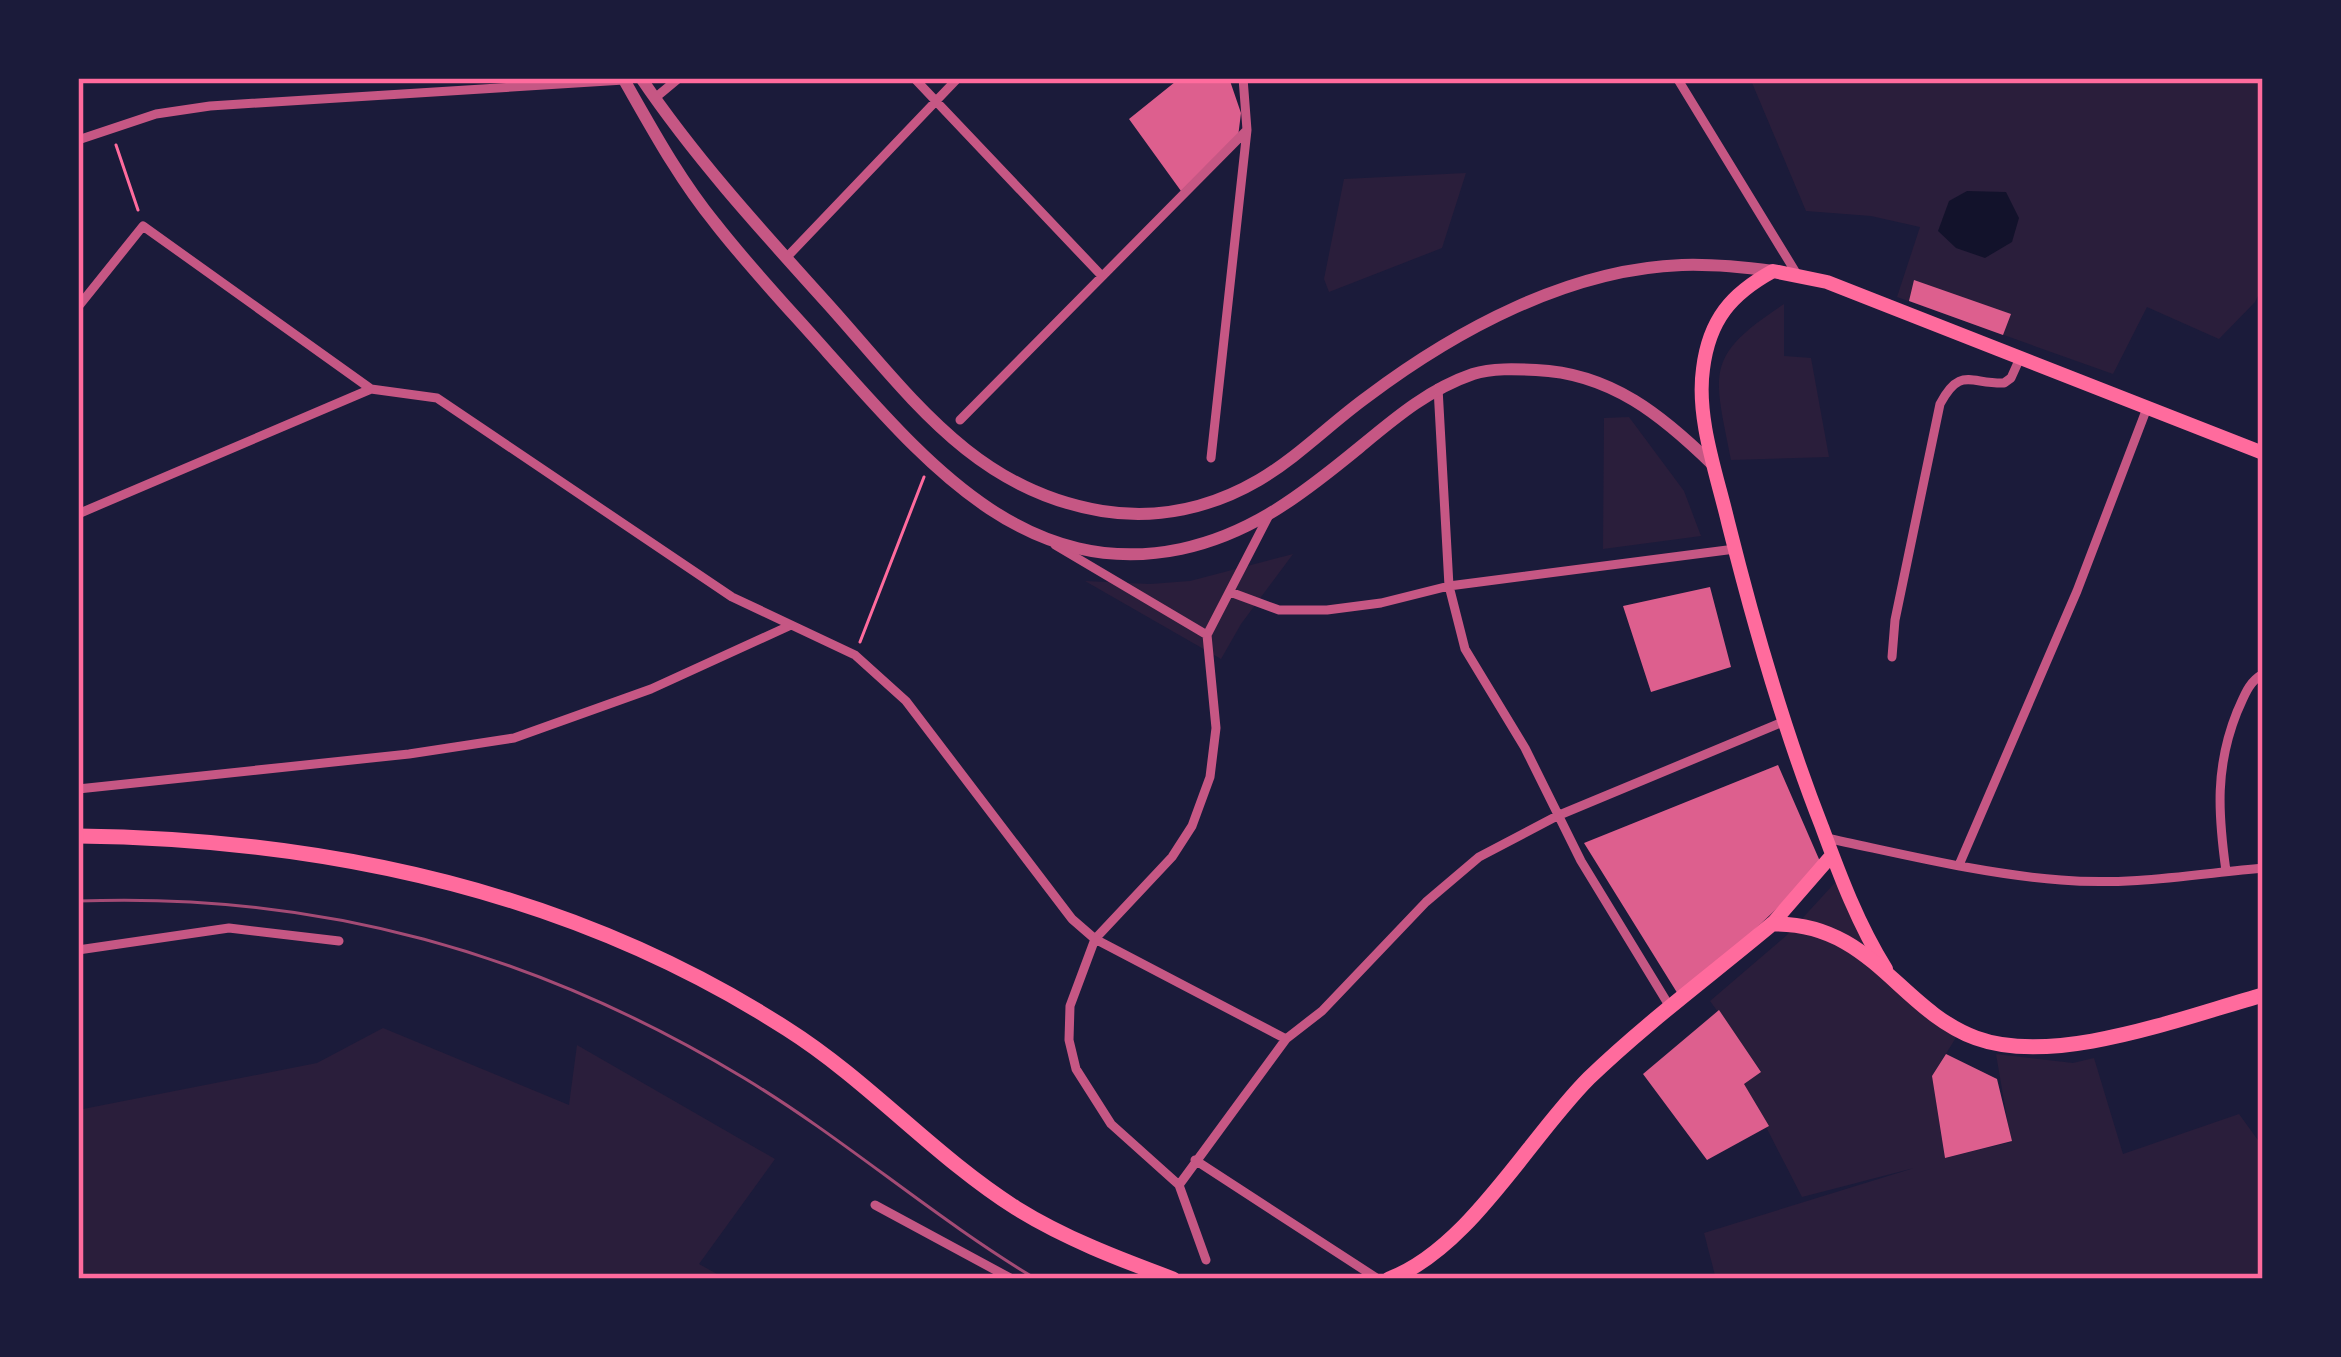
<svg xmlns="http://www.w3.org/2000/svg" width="2341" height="1357" viewBox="0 0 2341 1357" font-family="Roboto,sans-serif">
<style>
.green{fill:#2a1e3b}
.water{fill:#12122b}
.building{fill:#dd5f8e}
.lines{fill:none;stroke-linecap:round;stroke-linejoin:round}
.path{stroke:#ff6b9d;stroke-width:3}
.minor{stroke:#c65784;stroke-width:9}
.tertiary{stroke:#c65784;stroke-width:12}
.secondary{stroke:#ff6b9d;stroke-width:14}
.primary{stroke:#ff6b9d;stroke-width:15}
.tram{stroke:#a44b75;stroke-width:3}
.neatline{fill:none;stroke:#ff6b9d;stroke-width:4.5}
</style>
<rect width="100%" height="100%" fill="#1b1b3a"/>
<path class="green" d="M1750,78H2263V286L2255,302L2219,339L2147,307L2113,374L1897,297L1920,227L1871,216L1806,211Z
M1466,173L1442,248L1329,292L1324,279L1344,179Z
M1784,304V356L1811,358L1829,457L1731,460C1714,372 1703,357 1784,304Z
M1629,417L1684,491L1701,536L1603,549L1604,418Z
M1293,554L1241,624L1221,659L1085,581L1150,584L1190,581Z
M1843,874L1879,966L1957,1036L1932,1076L1945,1158L2011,1142L1996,1054L2073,1063L2094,1058L2123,1154L2239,1114L2263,1147V1279H1716L1704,1233L1914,1168L1802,1197L1744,1084L1761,1071L1710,1001L1787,935Z
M383,1028L569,1105L577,1045L775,1159L699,1264L726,1279H78V1110L317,1063Z"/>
<path class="water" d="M1967,191L2006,192L2019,218L2012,242L1985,258L1956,248L1938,231L1949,201Z"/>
<path class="building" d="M1180,78H1229L1241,113L1238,137L1181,191L1129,119Z
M1914,280L2011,314L2003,335L1909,301Z
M1710,587L1731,667L1651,692L1623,606Z
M1778,765L1822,866L1681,999L1584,843Z
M1719,1010L1761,1072L1744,1084L1769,1126L1707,1160L1643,1074Z
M1946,1054L1997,1079L2012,1141L1945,1158L1932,1076Z"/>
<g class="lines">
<path class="path" d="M116,145L138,210
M860,642L924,477"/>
<path class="minor" d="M914,78L1100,274
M1677,78L1798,276
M655,98L679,78
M78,140L156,114L210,106L624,80
M786,258L958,78
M78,307L143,226L371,389L437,398L732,597L855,655L906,701L1072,919L1095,939L1286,1039
M1438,388L1449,586L1465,649L1525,748L1581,861L1670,1007
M960,420L1247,130
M1211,458L1247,130L1243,78
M78,514L371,389
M1055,545L1207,635
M1230,592L1279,610H1327L1381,603L1449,586L1735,549
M1892,657L1895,620L1940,404C1960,366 1970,384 2004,383L2011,378L2020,358
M78,789L409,754L514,738L651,689L789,626
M1826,838C1903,854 1982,874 2061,880C2129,886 2196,874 2263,868
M1959,865L2077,591L2147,408
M2226,871C2218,813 2215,767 2237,712C2244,697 2248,682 2263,674
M78,950L229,928L339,941
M1195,1160L1378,1279
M1179,1185L1286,1039L1322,1011L1426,902L1479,857L1557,816L1783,722
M875,1205L1012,1279
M1206,1260L1179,1185L1111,1124L1076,1069L1069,1040L1070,1006L1095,939L1172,857L1192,826L1210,777L1216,728L1207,635L1268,517"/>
<path class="tertiary" d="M623,78C651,127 679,179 715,223C750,268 790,310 828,353C921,456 1022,582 1181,549C1252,534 1304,493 1360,447C1395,418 1429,389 1473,374C1492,368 1516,369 1536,370C1611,373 1663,416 1714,466
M641,78C696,159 761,230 826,302C909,394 973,490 1102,511C1157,520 1211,508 1259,480C1298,457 1331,423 1367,397C1456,330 1569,269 1682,265C1712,264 1743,267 1773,271"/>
<path class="secondary" d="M1772,924L1832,855
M1886,969C1858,924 1840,876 1822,827C1783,728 1754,626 1728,522C1717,475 1696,418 1703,369C1709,320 1731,294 1773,271L1827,282L2263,453"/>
<path class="primary" d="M78,836C328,839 574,892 787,1029C869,1081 934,1156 1016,1208C1064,1238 1119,1259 1173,1279
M1389,1279C1469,1249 1528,1139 1589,1078C1646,1023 1711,975 1772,924C1872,922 1898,1009 1976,1038C2055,1067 2183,1017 2263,995"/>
<path class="tram" d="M78,901C320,892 537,953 744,1078C845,1139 934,1218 1036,1279"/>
</g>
<rect width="2341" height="1357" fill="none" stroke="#1b1b3a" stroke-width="162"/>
<rect x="81" y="81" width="2179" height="1195" class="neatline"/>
</svg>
